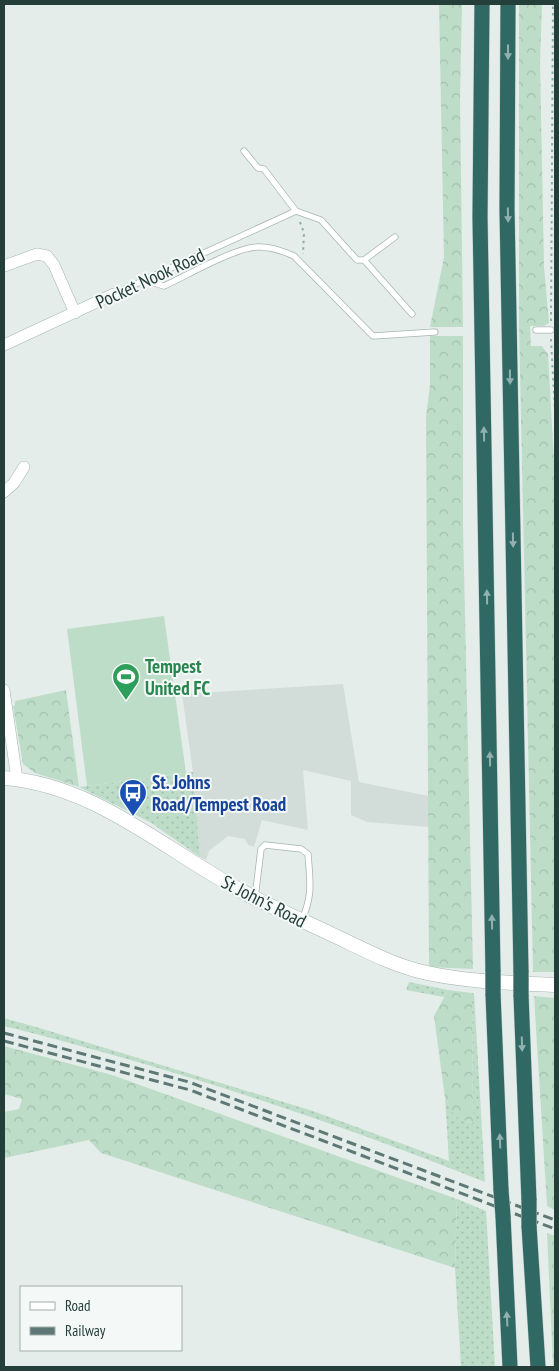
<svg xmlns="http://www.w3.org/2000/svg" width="559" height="1371" viewBox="0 0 559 1371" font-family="'PT Sans Narrow',sans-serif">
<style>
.built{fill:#d2ddd9}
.grass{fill:url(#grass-dots)}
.forest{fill:url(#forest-crowns)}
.pitch{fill:#beddc9}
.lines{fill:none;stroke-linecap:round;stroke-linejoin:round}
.service-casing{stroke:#a7b5b2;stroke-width:7}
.minor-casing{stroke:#a7b5b2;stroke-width:12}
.tertiary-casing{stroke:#a7b5b2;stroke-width:15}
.motorway-casing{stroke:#c2c9c8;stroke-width:16}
.path{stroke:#85afa7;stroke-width:2;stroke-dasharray:2.5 4;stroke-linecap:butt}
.service{stroke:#fff;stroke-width:5.5}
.minor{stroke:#fff;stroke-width:11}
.tertiary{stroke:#fff;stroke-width:14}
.motorway{stroke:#306964;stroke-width:15}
.rail{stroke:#5e7975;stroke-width:3;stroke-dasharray:10 5;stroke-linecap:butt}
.motorway-bridge-casing{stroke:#c2c9c8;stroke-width:16;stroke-linecap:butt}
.motorway-bridge{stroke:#306964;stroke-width:15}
.oneway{fill:#92b1ae}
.labels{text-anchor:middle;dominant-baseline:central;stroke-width:4;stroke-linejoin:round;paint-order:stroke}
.street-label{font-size:19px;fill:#243e3a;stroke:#f4f9f7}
.leisure-label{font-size:19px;font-weight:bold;fill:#27864d;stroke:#f4f9f7;text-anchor:start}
.transit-label{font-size:19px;font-weight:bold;fill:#164399;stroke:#f4f9f7;text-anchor:start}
</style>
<defs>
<pattern id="grass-dots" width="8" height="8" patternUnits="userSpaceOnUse" patternTransform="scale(1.25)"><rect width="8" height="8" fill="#beddc9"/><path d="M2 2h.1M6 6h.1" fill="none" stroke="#a3bfad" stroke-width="1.8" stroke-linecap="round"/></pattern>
<pattern id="forest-crowns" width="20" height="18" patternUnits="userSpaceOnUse" patternTransform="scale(1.25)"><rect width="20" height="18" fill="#beddc9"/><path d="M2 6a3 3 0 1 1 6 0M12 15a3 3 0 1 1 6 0" fill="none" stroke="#a3bfad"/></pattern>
</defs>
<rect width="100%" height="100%" fill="#e4edea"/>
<path class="built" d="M343,684L359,782L429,796V827L367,822L351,815V781L303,770L308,830L262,820L254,847L248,845L245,839L228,836L209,851L206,860L200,857L193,772L182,694Z"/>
<path class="grass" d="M193,772L200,857L150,822L79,787Z
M409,982L448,990L444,997L406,990Z
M472,993H474L485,1182C328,1119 168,1067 4,1026V1018L36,1027L313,1111L449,1161L445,1098C453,1113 457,1120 473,1123Z
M457,1199L486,1211L495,1367H461L455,1268Z"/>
<path class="forest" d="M439,4H462L460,98L463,327H430L444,257Z
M519,4H542L540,62L544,266L549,323L544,326H530L531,346H542L548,354L555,478V972H533L519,326Z
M430,336H463V526L473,969L429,967L426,417L430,385Z
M66,690L79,787L35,773L23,764L13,706L15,705V701Z
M448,990L472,993L473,1123L459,1119L453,1114L445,1098L434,1016Z
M534,996L555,998V1210L547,1206Z
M4,1046L112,1075L457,1199L455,1268L101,1153L89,1140L4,1158V1112L19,1109L22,1099L4,1094Z
M547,1233L555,1236V1367H553Z"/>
<path class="pitch" d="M164,616L186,773L87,786L67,629Z"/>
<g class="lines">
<defs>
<path id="service" d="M244,151L258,168L264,169L296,211L321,220L357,260H364L395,237
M364,260L412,314
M144,280L164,286C188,275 232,249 257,247C270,246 283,251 294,256L373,336L435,332
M114,294L296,211
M536,330H551
M255,898L261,849L265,845L301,849L308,854C310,882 313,894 302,920"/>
<path id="minor" d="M4,266L37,254L47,256L54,265L75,313
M4,345L114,294
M4,492L14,483L24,467
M4,690L17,779"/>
<path id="tertiary" d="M4,778C97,785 168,853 247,894C275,909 304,921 333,935C363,949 394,966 427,973C469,982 513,983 555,985"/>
<path id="motorway" d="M482,4L480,217L493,971
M508,4L507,209L521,972
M493,994L501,1190
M521,995L529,1200
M503,1216L510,1367
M529,1226L538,1367"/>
</defs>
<use href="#service" class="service-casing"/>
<use href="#minor" class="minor-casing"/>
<use href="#tertiary" class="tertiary-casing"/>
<use href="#motorway" class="motorway-casing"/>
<path class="path" d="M300,222L304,233L303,254
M551,321L553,4
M551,339L555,412"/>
<use href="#service" class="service"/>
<use href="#minor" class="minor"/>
<use href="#tertiary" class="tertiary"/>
<use href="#motorway" class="motorway"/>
<path class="rail" d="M4,1033L189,1082L555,1220
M4,1041L190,1090L555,1229"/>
<defs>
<path id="motorway-bridge" d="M493,971V994
M521,972V995
M501,1190L503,1216
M529,1200V1226"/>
</defs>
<use href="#motorway-bridge" class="motorway-bridge-casing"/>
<use href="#motorway-bridge" class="motorway-bridge"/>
</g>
<defs><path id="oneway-solid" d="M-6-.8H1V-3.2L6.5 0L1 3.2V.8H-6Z" transform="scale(1.25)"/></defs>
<g class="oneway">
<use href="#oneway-solid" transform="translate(508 52) rotate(90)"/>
<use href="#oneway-solid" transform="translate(508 215) rotate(89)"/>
<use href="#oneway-solid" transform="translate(510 377) rotate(89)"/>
<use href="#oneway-solid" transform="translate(484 434) rotate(-91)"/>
<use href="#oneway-solid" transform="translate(513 540) rotate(89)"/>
<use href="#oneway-solid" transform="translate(487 597) rotate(-91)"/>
<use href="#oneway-solid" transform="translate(490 759) rotate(-91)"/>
<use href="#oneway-solid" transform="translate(492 922) rotate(-91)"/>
<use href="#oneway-solid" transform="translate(522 1044) rotate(88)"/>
<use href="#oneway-solid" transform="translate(500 1141) rotate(-92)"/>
<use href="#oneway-solid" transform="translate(507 1319) rotate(-93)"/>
</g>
<defs>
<symbol id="stadium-pin" viewBox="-11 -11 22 30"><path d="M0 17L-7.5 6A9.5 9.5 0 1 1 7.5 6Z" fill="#2e9e5b" stroke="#f4f9f7"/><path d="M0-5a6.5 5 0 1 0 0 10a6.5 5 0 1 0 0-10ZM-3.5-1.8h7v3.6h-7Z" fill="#fff"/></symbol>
<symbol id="bus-pin" viewBox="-11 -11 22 30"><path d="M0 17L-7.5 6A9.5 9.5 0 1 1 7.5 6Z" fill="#1a4fb4" stroke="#f4f9f7"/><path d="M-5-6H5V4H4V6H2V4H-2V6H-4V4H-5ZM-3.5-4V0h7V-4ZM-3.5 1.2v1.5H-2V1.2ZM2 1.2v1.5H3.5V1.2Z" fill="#fff"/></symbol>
</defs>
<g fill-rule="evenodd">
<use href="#stadium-pin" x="110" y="661" width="32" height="43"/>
<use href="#bus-pin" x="117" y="777" width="32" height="43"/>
</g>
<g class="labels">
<g class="street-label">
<text transform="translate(150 278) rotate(-25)">Pocket Nook Road</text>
<text transform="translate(264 901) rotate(27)">St John's Road</text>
</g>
<g class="leisure-label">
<text x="145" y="666">Tempest<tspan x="145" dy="22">United FC</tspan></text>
</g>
<g class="transit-label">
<text x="152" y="782">St. Johns<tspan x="152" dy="22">Road/Tempest Road</tspan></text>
</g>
</g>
<rect width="559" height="1371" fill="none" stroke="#243e3a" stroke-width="10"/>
<rect x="20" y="1286" width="162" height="65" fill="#f4f9f7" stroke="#a1aeab"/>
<rect x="30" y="1302" width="25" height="8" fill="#ffffff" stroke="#a1aeab"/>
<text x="65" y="1311" font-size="15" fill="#243e3a">Road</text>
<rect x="30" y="1327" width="25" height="8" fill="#5e7975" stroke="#a1aeab"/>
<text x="65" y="1336" font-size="15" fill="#243e3a">Railway</text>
</svg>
